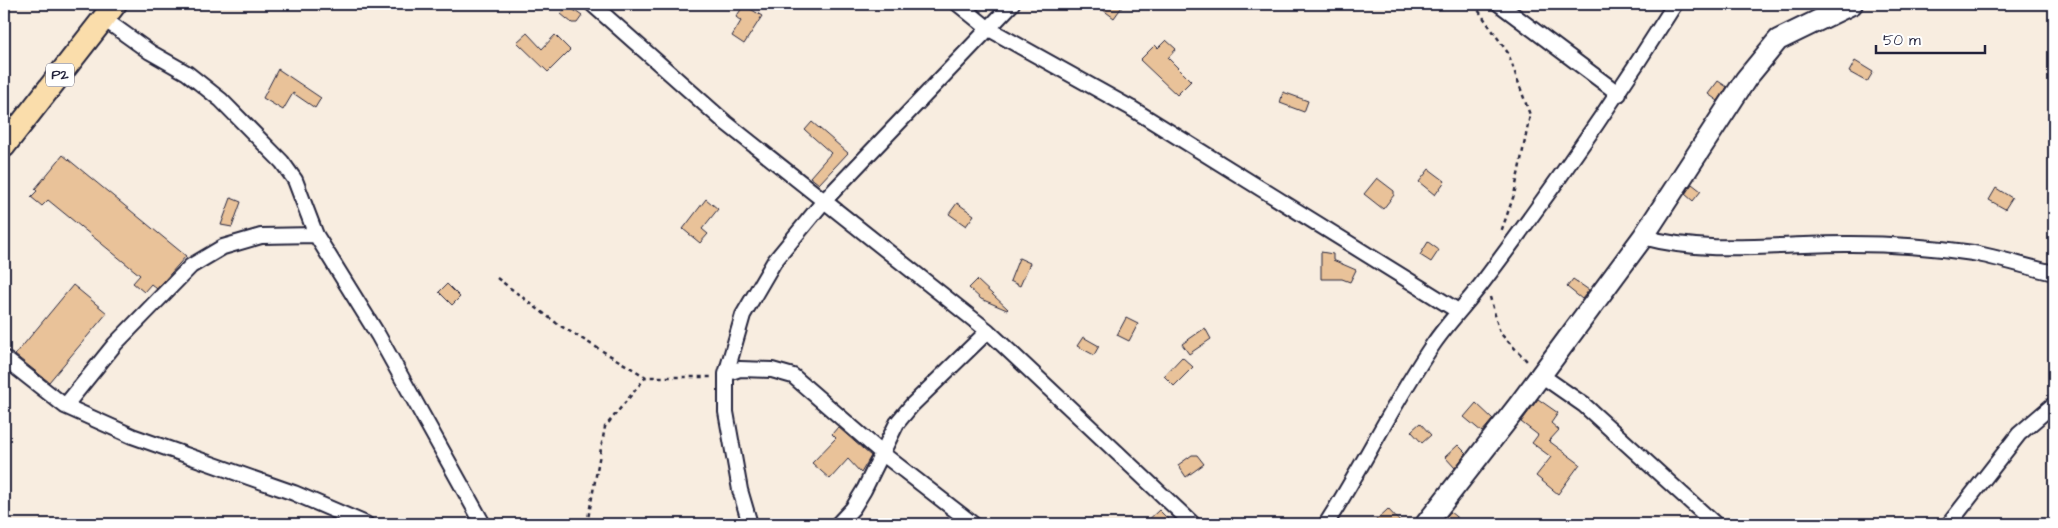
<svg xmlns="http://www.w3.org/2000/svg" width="2058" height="528" viewBox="0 0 2058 528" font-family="'Architects Daughter',sans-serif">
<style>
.building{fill:#e9c299;stroke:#22223b}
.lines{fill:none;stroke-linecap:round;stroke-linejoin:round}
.minor-casing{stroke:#22223b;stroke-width:18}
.secondary-casing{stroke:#22223b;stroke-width:24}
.primary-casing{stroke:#22223b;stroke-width:26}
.path{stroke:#22223b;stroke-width:2.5;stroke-dasharray:4 4;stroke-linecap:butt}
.minor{stroke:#fff;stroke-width:14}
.secondary{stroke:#fff;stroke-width:20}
.primary{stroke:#faddab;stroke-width:22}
.labels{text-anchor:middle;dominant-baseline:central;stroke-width:4;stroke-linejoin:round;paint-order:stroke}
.shield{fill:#fff;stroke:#646476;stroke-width:1}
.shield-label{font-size:14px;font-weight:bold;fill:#22223b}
</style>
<rect width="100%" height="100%" fill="#f8ede0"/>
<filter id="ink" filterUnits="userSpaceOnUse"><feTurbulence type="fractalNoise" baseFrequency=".02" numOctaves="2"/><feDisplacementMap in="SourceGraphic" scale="10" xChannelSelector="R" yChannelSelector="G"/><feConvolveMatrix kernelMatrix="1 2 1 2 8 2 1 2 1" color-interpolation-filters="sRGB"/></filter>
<g filter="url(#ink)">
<path class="building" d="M1095,4H1124L1114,18Z
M744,5L762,16L744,44L732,36L741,21L736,17Z
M568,6L582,16L577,23H572L561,14Z
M527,33L542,49L555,35L570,50L548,72L517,42Z
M1166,40L1176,49L1168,58L1191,81L1177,95L1140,60L1155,45L1158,48Z
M1855,61L1873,72L1867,82L1849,72Z
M278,69L321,98L315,108L293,93L283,110L263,98Z
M1718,81L1727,87L1718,101L1708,94Z
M1283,92L1308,101L1304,112L1280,103Z
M812,122L848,153L819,184L810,177L831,153L805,130Z
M63,155L186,256L157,289L151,284L144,292L133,283L140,275L48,200L42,206L31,197L37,191L35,189Z
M1429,169L1445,181L1435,195L1419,182Z
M1377,178L1394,191V195L1383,209L1364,194Z
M1692,184L1701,191L1693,201L1685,194Z
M1996,188L2012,198L2005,209L1989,200Z
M231,198L241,202L232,227L221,225Z
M706,199L718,209L702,229L708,234L700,243L683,229Z
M957,203L974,215L966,226L949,214Z
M1428,242L1439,250L1431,262L1420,255Z
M1321,252L1333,254V260L1356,270L1350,282L1342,279H1321Z
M1019,258L1030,263L1020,286L1010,281Z
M1573,279L1589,290L1582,299L1567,287Z
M977,280L1008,309L1007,310L981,299L969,288Z
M447,284L460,297L452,305L439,292Z
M73,285L107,313L49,382L15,355Z
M1126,318L1138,324L1129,341L1117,335Z
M1205,328L1211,339L1189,354L1182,344Z
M1083,337L1099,346L1094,355L1077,346Z
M1182,357L1193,367L1174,386L1164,376Z
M1538,399L1558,413L1551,423L1559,430L1549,441L1580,464L1558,494L1536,476L1551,457L1532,443L1538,435L1521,422Z
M1476,403L1493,419L1482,432L1464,417Z
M1420,423L1431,435L1422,443L1411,431Z
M838,427L871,456L861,473L848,459L830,479L812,463L836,438L832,434Z
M1458,445L1466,453L1455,468L1445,457Z
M1192,455H1197L1204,464L1186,477L1178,465Z
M1388,509L1402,524H1372Z
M1159,510L1173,524H1144Z
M1450,512L1465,524H1441Z"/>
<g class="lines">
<defs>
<path id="minor" d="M592,4L726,123L988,331L1193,524
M958,4L989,29L1131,108L1458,311
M1499,4L1619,94
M104,19L150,52L187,73L221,100L282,162L295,180L316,235L378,335L483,524
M1643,237C1712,256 1781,243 1851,244C1891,244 1933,247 1973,253C2000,258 2027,267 2054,273
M4,358L65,406L132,436L294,493L366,524
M726,374L740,369L772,370L793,376L883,454L973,524
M1541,375L1584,405L1715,524
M65,406L115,344L191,266L223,247L261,236L316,235
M750,524L740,490L726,412V374L743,315L774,262L824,201L1012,4
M838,524L853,508L864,490L897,423L912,405L988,331
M1326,524C1364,465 1394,401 1434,343C1450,320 1470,300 1486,278C1553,189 1616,98 1675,4
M1949,524L2019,434L2054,404"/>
<path id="secondary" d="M1426,524L1518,406L1643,237L1746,79L1778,40L1852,4"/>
<path id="primary" d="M4,146L115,4"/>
</defs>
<use href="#minor" class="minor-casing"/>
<use href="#secondary" class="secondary-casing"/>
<use href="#primary" class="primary-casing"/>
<path class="path" d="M1474,4L1508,53L1530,115L1514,195L1501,232
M497,278L559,325L646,377
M1490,297L1500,333L1529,363
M587,524L605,427L646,377H711"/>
<use href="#minor" class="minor"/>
<use href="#secondary" class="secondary"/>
<use href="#primary" class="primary"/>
</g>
</g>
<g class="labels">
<rect class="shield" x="46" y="63.5" width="28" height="23" rx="4"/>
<g class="shield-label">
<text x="60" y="75">P2</text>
</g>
</g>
<rect width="2058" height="528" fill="none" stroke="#fff" stroke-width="20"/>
<rect x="10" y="10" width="2038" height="508" fill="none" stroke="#22223b" stroke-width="2" filter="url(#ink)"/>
<path d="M1876 45v8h109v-8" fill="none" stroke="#22223b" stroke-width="2.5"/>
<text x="1883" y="45" font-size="15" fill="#22223b" stroke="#ffffff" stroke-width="4" paint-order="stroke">50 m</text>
</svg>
